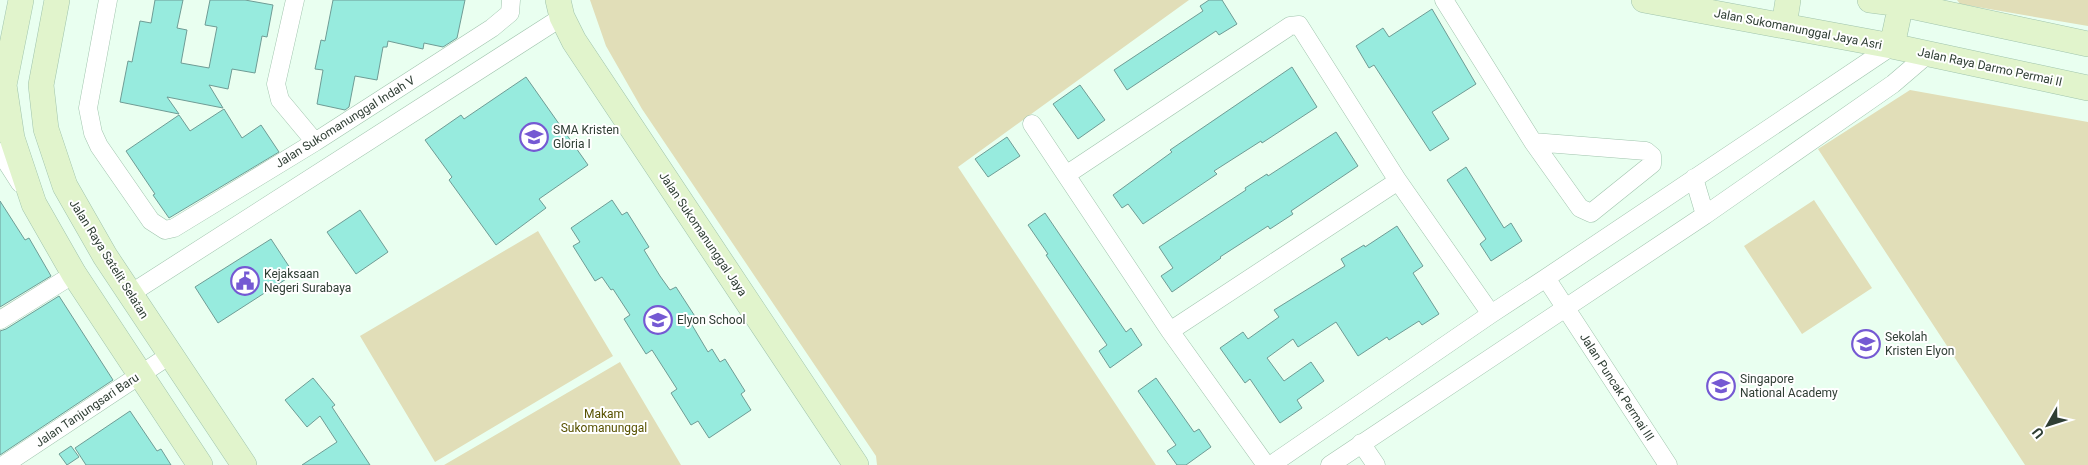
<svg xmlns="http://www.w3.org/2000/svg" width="2088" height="465" viewBox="0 0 2088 465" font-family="Roboto,sans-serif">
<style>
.green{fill:#e1deb8}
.building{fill:#97ebde;stroke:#6f9c95}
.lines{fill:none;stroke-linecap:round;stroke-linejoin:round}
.street-casing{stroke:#a0c4ad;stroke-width:19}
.secondary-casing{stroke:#a0c4ad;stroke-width:26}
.street{stroke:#fff;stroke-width:18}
.secondary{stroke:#e1f4cc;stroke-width:25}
.labels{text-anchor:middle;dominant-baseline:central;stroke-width:4;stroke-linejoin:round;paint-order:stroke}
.street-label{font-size:12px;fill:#2f3e34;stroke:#fff}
.poi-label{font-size:12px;fill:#2f3e34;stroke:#fff;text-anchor:start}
.park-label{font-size:12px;fill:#585201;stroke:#fff}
</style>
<rect width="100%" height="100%" fill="#e9fff0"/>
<path class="green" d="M590,0H1189L958,167L1156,465H877L876,456L642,109L606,46Z
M1957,0H2088V26L1960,4Z
M1910,90L2088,122V465H2025L1818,149Z
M1814,200L1872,288L1802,334L1744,246Z
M538,231L613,356L435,462L360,336Z
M620,362L681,465H444Z"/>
<path class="building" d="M155,0H183L177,28L187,30L181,63L209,68L217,27L205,25L210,0H245L273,5L267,37L262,36L255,73L232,69L228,89L209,85L223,108L167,97L179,114L120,102L128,61L132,62L140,21L151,23Z
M333,0H465L457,38L443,47L424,43L423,49L388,41L387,47H383L377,80L355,76L349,107L345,110L317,104L323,70L315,69L321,40L325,41Z
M1209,0H1222L1237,24L1219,35L1216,31L1127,90L1114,70L1203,11L1200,6Z
M1432,9L1476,84L1432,112L1449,139L1430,151L1374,65L1369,68L1356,46L1383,28L1389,37Z
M1292,67L1317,107L1262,143L1261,141L1214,171L1217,174L1143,224L1128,204L1122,208L1113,195L1172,152L1170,150Z
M526,77L588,165L539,199L546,208L496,245L449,180L452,177L425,140L461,115L464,119Z
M1080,85L1105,120L1078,139L1053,104Z
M224,109L242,138L261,125L279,152L169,218L153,195L155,194L126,151L179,115L190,131Z
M1336,132L1358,166L1291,211L1293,214L1270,229L1268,226L1220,257L1221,258L1172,292L1161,276L1173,268L1159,247L1246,190L1245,188L1267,174L1268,176Z
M1007,137L1020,156L988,177L975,159Z
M1466,167L1504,228L1511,223L1522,241L1491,261L1480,244L1486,239L1447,180Z
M612,200L622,215L627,212L649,247L644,250L660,276L670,290L676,287L698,321L692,325L708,352L712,349L720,362L725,359L745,391L741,394L751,410L709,438L698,421L691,425L671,393L677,389L652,350L646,354L624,319L630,315L613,289L611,290L602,277L595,281L573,246L580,242L571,228Z
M0,201L25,240L29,238L51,276L0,307Z
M360,210L388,252L356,274L327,232Z
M1045,213L1126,332L1131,328L1142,345L1110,368L1099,351L1107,345L1046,255L1048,254L1028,225Z
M1397,226L1423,266L1413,273L1439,314L1422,325L1419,321L1389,340L1387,337L1358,356L1336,322L1298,347L1293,339L1267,358L1284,381L1311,362L1324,381L1297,400L1302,408L1280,423L1250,379L1245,383L1220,348L1243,332L1248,339L1279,317L1274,310L1345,266L1341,259L1364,245L1365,247Z
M271,239L294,274L218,323L195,287Z
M59,296L113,380L0,455V331L6,329Z
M313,378L335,405L332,407L370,465H302L337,442L320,416L307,427L285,400Z
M1156,378L1194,432L1199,429L1211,447L1186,465H1177L1167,451L1176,445L1138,391Z
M130,411L157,451L161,449L171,465H86L75,448Z
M71,446L79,457L67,465L59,454Z"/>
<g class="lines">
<defs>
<path id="street" d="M108,0L88,108L93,133L99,146L151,221L165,230L174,228L315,142L492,28L510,13L511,0
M295,0L276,84L280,100L315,142
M1444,0L1533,142L1580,208L1591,213L1652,164V156L1646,151L1533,142
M1032,124L1170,331L1266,465
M0,152L20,183
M1066,175L1290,26L1299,25L1398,181L1491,314
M1694,178L1705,215L1893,84L1928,54
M1546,278L1668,465
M130,294L562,17
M0,320L74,274
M1170,331L1398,181
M1361,443L1376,465
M4,465L170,355
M1271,465L1491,314L1546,278L1892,46
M1330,465L1705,215"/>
<path id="secondary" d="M21,0L4,85L12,138L34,204L74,274L200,465
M57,0L41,85L46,129L65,186L105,256L244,465
M558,0L562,17L574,41L856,465
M1644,0L1892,46L2088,88
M1870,0L1901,4L2088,44
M1784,26L1788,0
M1892,46L1901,4L1898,0"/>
</defs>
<use href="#street" class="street-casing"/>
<use href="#secondary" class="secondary-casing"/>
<use href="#street" class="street"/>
<use href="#secondary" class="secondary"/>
</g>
<defs>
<symbol id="school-ring" viewBox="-11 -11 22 22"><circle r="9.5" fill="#fff" stroke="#7559d3" stroke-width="1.5"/><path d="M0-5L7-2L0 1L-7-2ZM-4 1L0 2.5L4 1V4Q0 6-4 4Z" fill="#7559d3"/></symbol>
<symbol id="civic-ring" viewBox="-11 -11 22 22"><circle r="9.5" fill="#fff" stroke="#7559d3" stroke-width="1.5"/><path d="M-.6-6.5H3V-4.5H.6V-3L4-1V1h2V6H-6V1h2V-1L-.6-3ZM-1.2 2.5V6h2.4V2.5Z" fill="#7559d3"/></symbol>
</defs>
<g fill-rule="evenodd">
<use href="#school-ring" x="518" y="121" width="32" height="32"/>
<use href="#civic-ring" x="229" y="265" width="32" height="32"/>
<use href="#school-ring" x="642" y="304" width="32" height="32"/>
<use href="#school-ring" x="1850" y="328" width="32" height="32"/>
<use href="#school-ring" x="1705" y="370" width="32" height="32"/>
</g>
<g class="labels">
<g class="street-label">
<text transform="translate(1798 29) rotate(11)">Jalan Sukomanunggal Jaya Asri</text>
<text transform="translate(1990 67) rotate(12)">Jalan Raya Darmo Permai II</text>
<text transform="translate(345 122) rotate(-32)">Jalan Sukomanunggal Indah V</text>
<text transform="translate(703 234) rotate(56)">Jalan Sukomanunggal Jaya</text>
<text transform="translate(109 259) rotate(58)">Jalan Raya Satelit Selatan</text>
<text transform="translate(1617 387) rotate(57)">Jalan Puncak Permai III</text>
<text transform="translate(87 410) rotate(-34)">Jalan Tanjungsari Baru</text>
</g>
<g class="poi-label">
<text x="553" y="130">SMA Kristen<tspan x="553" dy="14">Gloria I</tspan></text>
<text x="264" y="274">Kejaksaan<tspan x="264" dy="14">Negeri Surabaya</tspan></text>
<text x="677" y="320">Elyon School</text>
<text x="1885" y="337">Sekolah<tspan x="1885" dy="14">Kristen Elyon</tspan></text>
<text x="1740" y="379">Singapore<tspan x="1740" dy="14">National Academy</tspan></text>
</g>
<g class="park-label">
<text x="604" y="414">Makam<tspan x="604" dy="14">Sukomanunggal</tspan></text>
</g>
</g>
<g transform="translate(2048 425) rotate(231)" stroke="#ffffff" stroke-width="4" paint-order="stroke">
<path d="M0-4L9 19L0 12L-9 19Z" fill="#2f3e34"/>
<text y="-8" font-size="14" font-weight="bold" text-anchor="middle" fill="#2f3e34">U</text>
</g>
</svg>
